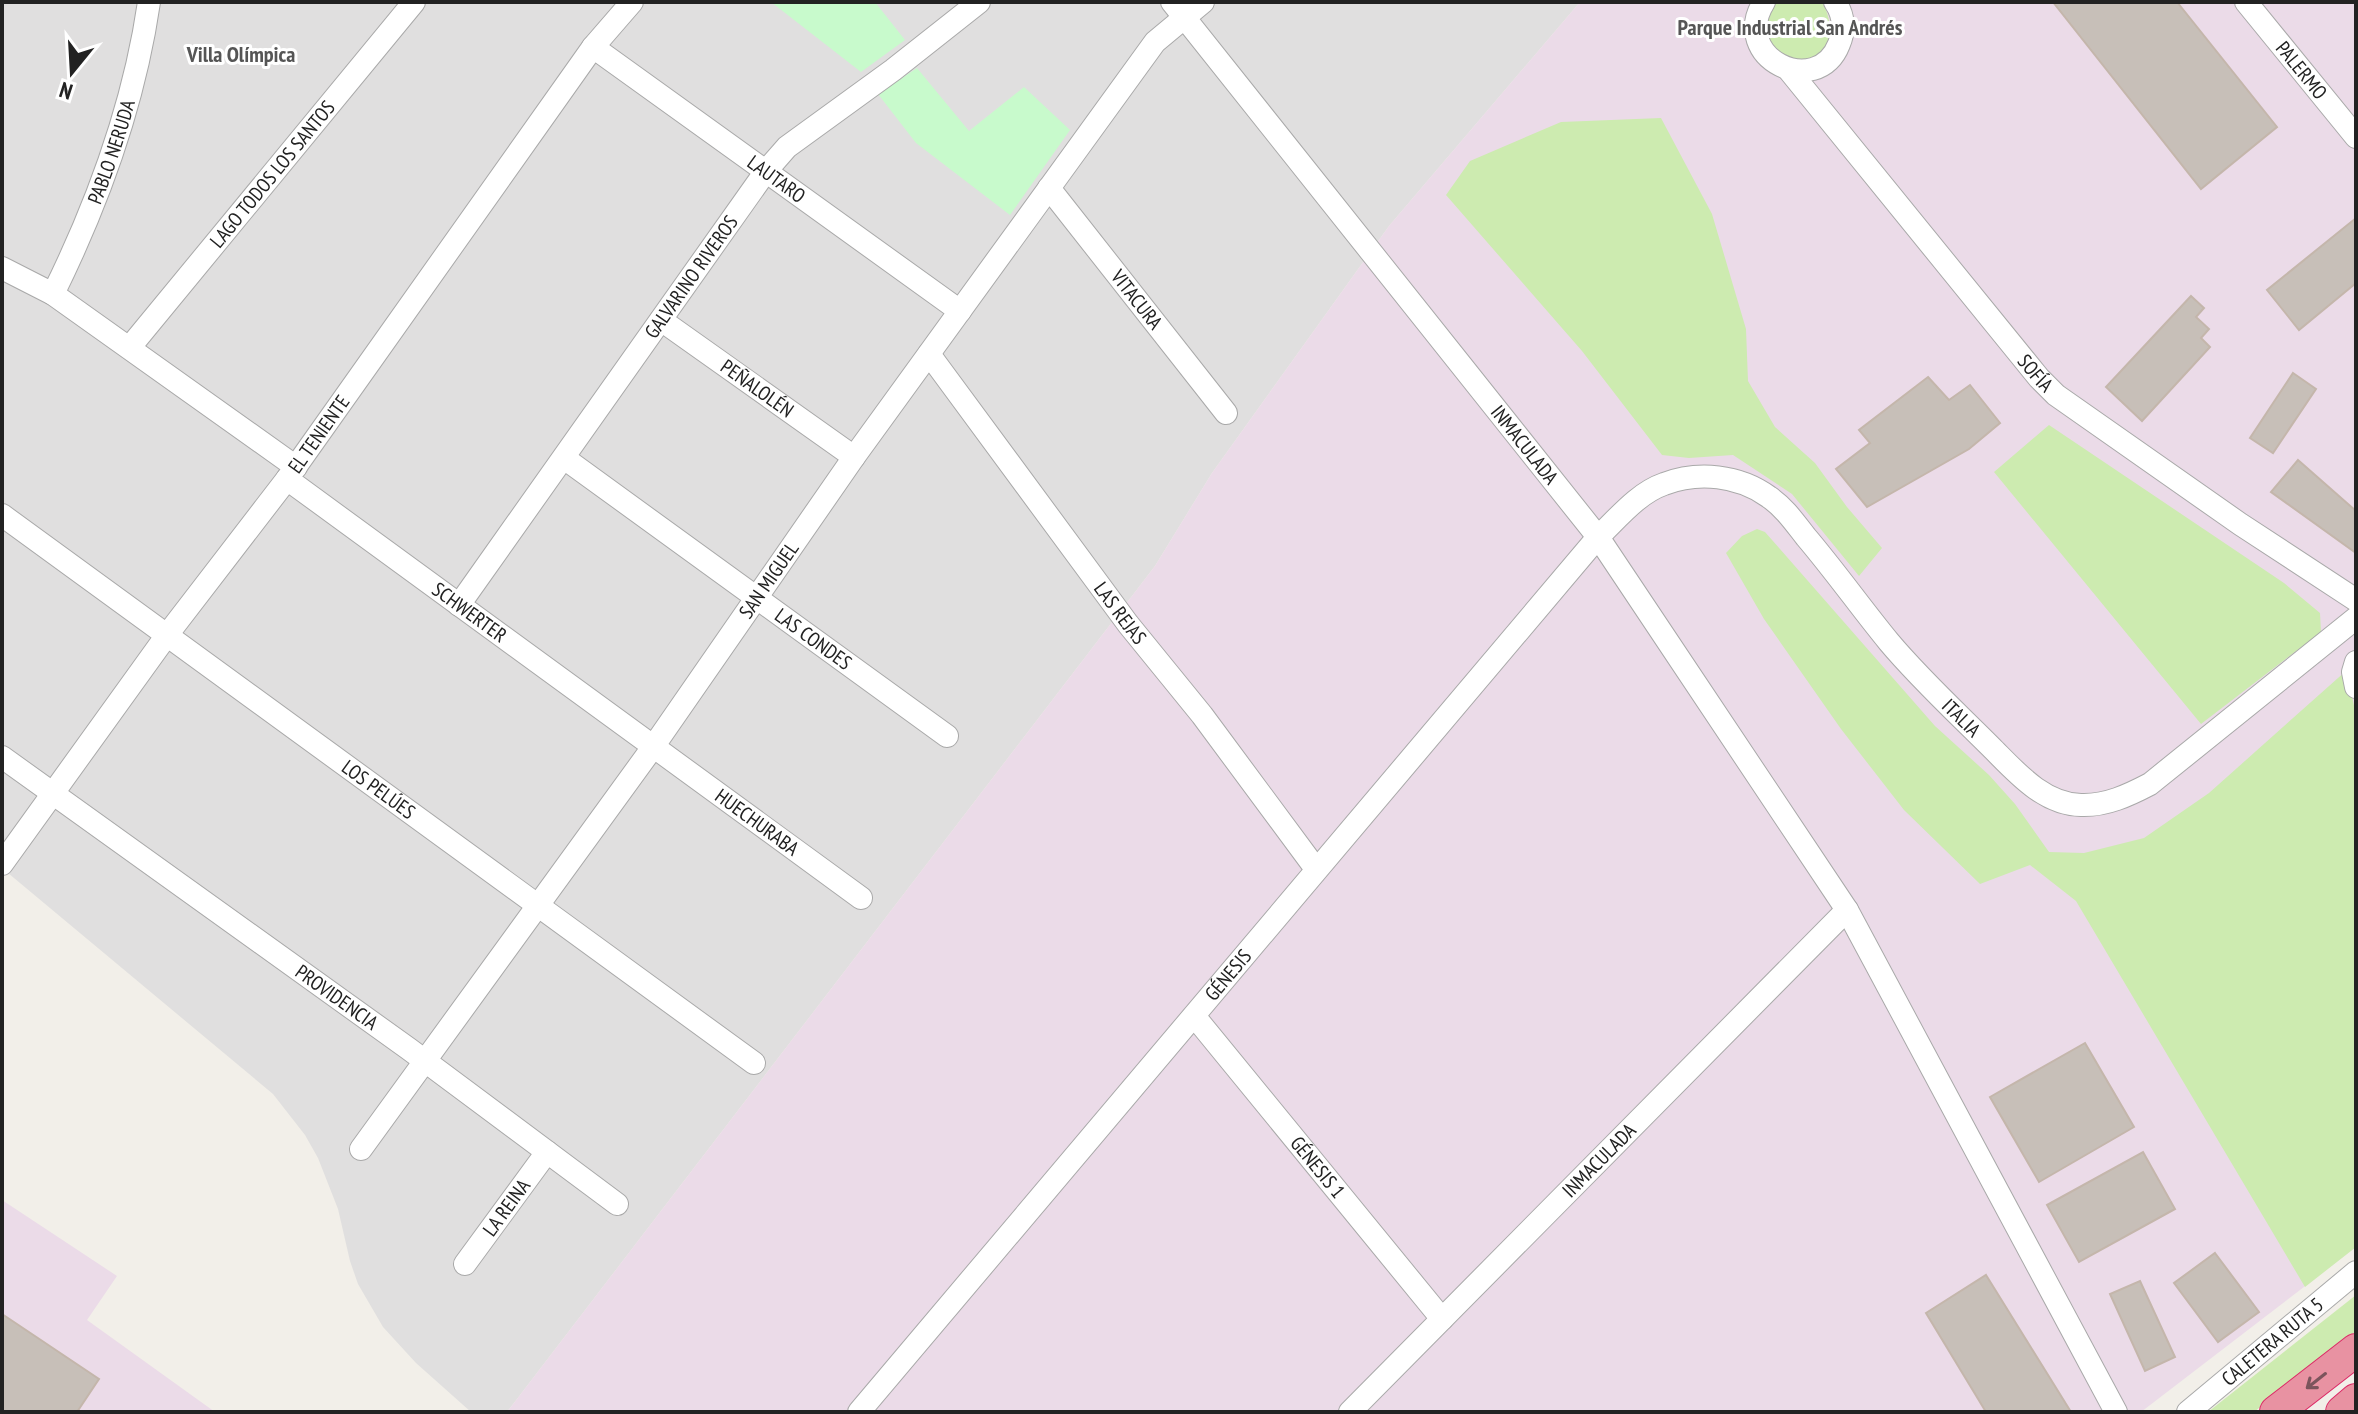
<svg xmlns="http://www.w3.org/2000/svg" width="2358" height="1414" viewBox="0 0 2358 1414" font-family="'PT Sans Narrow',sans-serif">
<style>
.residential{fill:#e0dfdf}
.industrial{fill:#ebdbe8}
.grass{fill:#cdebb0}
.park{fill:#c8facc}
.building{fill:#c7bfb8;stroke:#c4b6ab;stroke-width:2}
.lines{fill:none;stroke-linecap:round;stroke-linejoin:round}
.minor-casing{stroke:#a9a9a9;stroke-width:24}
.highway-casing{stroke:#dc2a67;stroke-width:34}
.minor{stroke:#fff;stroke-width:22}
.highway{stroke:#e892a2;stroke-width:32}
.oneway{stroke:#7b545c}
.labels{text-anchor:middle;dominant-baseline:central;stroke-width:6;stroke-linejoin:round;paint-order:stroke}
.street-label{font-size:20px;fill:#222;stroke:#fff}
.neighbourhood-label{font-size:22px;font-weight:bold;fill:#555;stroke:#fff}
</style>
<rect width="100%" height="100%" fill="#f2efe9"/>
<path class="residential" d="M2,2H1580L1389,226L1212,473L1155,566L507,1412H471L416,1363L383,1327L358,1284L350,1261L338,1209L318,1158L305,1135L273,1094L2,868Z"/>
<path class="industrial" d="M1580,2H2356V1247L2141,1412H507L1155,566L1212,473L1389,226Z
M2,1200L117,1276L87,1320L215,1412H2Z"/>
<path class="grass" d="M1777,2H1822C1836,25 1833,60 1799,59C1766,58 1760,24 1777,2Z
M1661,118L1712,214L1746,329L1748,381L1775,427L1815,463L1847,507L1882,548L1859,576L1792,494L1733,455L1689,458L1662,455L1582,351L1446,195L1470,161L1561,122Z
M2049,425L2284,583L2320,613L2321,632L2201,724L1994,472Z
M1757,529L1765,532L1935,726L1989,775L2015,804L2049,852L2084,853L2144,838L2209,793L2347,670L2356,716V1247L2305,1287L2076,901L2030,865L1980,884L1904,810L1841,729L1764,619L1726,553L1742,536Z
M2356,1295V1331L2254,1412H2208Z"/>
<path class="park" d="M771,2H875L905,40L861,72Z
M917,68L969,131L1024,87L1070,130L1010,215L916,143L878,94Z"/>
<path class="building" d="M2053,2H2177L2277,127L2201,189Z
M2356,218V283L2299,330L2267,290Z
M2191,296L2204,308L2196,317L2209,329L2201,338L2210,347L2142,421L2106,387Z
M2293,373L2316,389L2273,453L2250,438Z
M1928,377L1949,400L1970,385L2000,423L1969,449L1867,507L1836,469L1870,443L1859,430Z
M2298,460L2356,511V553L2271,492Z
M2085,1043L2134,1127L2039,1182L1990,1097Z
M2143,1152L2175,1209L2079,1262L2047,1205Z
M2215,1253L2259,1312L2218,1342L2174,1283Z
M1986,1275L2071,1412H1986L1926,1313Z
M2140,1281L2175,1357L2145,1371L2110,1294Z
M2,1314L99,1379L77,1412H2Z"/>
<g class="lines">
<defs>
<g id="minor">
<path id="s1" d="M1172,2L1598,537L1847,910L2116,1412"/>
<path d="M1764,2C1729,58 1817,100 1839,44C1845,30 1844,15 1835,2"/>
<path id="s2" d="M2246,2L2356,137"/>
<path id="s3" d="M593,47L960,311"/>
<path id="s4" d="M1788,69L2039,378L2056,395L2240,524L2356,600"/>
<path id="s5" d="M1049,188L1226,413"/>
<path d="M2,268L53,294L296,467"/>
<path id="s6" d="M53,294C99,201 134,105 149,2"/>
<path id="s7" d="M661,320L854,457"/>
<path id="s8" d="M130,347L414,2"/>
<path id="s9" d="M929,354L1128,624L1202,715L1316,869"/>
<path id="s10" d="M564,458L947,736"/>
<path id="s11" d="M287,479L861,898"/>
<path id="s12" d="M2,515L754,1063"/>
<path id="s13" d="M459,605L766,171L787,147L893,70L979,2"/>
<path d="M2356,662L2353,672L2356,687"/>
<path id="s14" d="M2,757L409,1049L617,1204"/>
<path id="s15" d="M2,864L167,635L287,479L593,47L632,2"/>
<path id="s16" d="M1195,1017L1442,1319"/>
<path id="s17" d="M361,1149L653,747L854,457L1155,42L1203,2"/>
<path id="s18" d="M465,1264L547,1152"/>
<path id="s19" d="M859,1412L1598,537C1618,518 1638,493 1664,484C1698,471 1739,475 1769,497C1784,507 1795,523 1806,537C1835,571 1861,608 1889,642C1920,679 1957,713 1991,747C2016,772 2043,804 2081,805C2106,806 2129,795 2150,784L2356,618"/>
<path id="s20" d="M1350,1412L1847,910"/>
<path id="s21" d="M2188,1412L2356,1272"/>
</g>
<path id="highway" d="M2276,1412L2356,1350
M2342,1412L2356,1400"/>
</defs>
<use href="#minor" class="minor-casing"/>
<use href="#highway" class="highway-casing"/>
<use href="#minor" class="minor"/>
<use href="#highway" class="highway"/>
</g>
<defs><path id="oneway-shaft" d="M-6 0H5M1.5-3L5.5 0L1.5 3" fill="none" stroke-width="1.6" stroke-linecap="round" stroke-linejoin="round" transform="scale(2)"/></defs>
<use class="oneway" href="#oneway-shaft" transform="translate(2316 1381) rotate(142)"/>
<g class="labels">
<g class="street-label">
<text stroke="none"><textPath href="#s2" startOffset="88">PALERMO</textPath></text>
<text stroke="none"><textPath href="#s6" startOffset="154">PABLO NERUDA</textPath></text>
<text stroke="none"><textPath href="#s8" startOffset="224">LAGO TODOS LOS SANTOS</textPath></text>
<text stroke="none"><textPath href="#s3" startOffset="226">LAUTARO</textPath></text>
<text stroke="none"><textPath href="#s13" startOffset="402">GALVARINO RIVEROS</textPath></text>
<text stroke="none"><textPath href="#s5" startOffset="142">VITACURA</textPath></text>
<text stroke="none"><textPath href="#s4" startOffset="392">SOFÍA</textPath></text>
<text stroke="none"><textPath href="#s7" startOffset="118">PEÑALOLÉN</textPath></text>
<text stroke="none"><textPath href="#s15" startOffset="534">EL TENIENTE</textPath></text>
<text stroke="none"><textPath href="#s1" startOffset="566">INMACULADA</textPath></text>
<text stroke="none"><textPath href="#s17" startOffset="700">SAN MIGUEL</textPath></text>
<text stroke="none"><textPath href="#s11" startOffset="226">SCHWERTER</textPath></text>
<text stroke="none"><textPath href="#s9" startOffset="322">LAS REJAS</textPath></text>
<text stroke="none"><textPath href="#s10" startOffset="308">LAS CONDES</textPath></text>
<text stroke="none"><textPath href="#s19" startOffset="1634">ITALIA</textPath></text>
<text stroke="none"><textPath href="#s12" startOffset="466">LOS PELÚES</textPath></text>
<text stroke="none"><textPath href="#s11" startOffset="582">HUECHURABA</textPath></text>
<text stroke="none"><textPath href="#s19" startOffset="572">GÉNESIS</textPath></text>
<text stroke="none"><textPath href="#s14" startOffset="412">PROVIDENCIA</textPath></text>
<text stroke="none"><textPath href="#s20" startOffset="354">INMACULADA</textPath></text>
<text stroke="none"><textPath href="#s16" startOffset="194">GÉNESIS 1</textPath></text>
<text stroke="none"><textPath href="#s18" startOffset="70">LA REINA</textPath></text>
<text stroke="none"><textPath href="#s21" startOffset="110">CALETERA RUTA 5</textPath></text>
</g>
<g class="neighbourhood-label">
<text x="1790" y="27">Parque Industrial San Andrés</text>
<text x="241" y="54">Villa Olímpica</text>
</g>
</g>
<rect width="2358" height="1414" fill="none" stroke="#222222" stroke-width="8"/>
<g transform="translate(72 72) rotate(198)" stroke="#ffffff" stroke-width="6" paint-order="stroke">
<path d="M0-6L14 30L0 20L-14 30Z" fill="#222222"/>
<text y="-12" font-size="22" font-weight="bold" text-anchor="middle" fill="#222222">N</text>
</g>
</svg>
